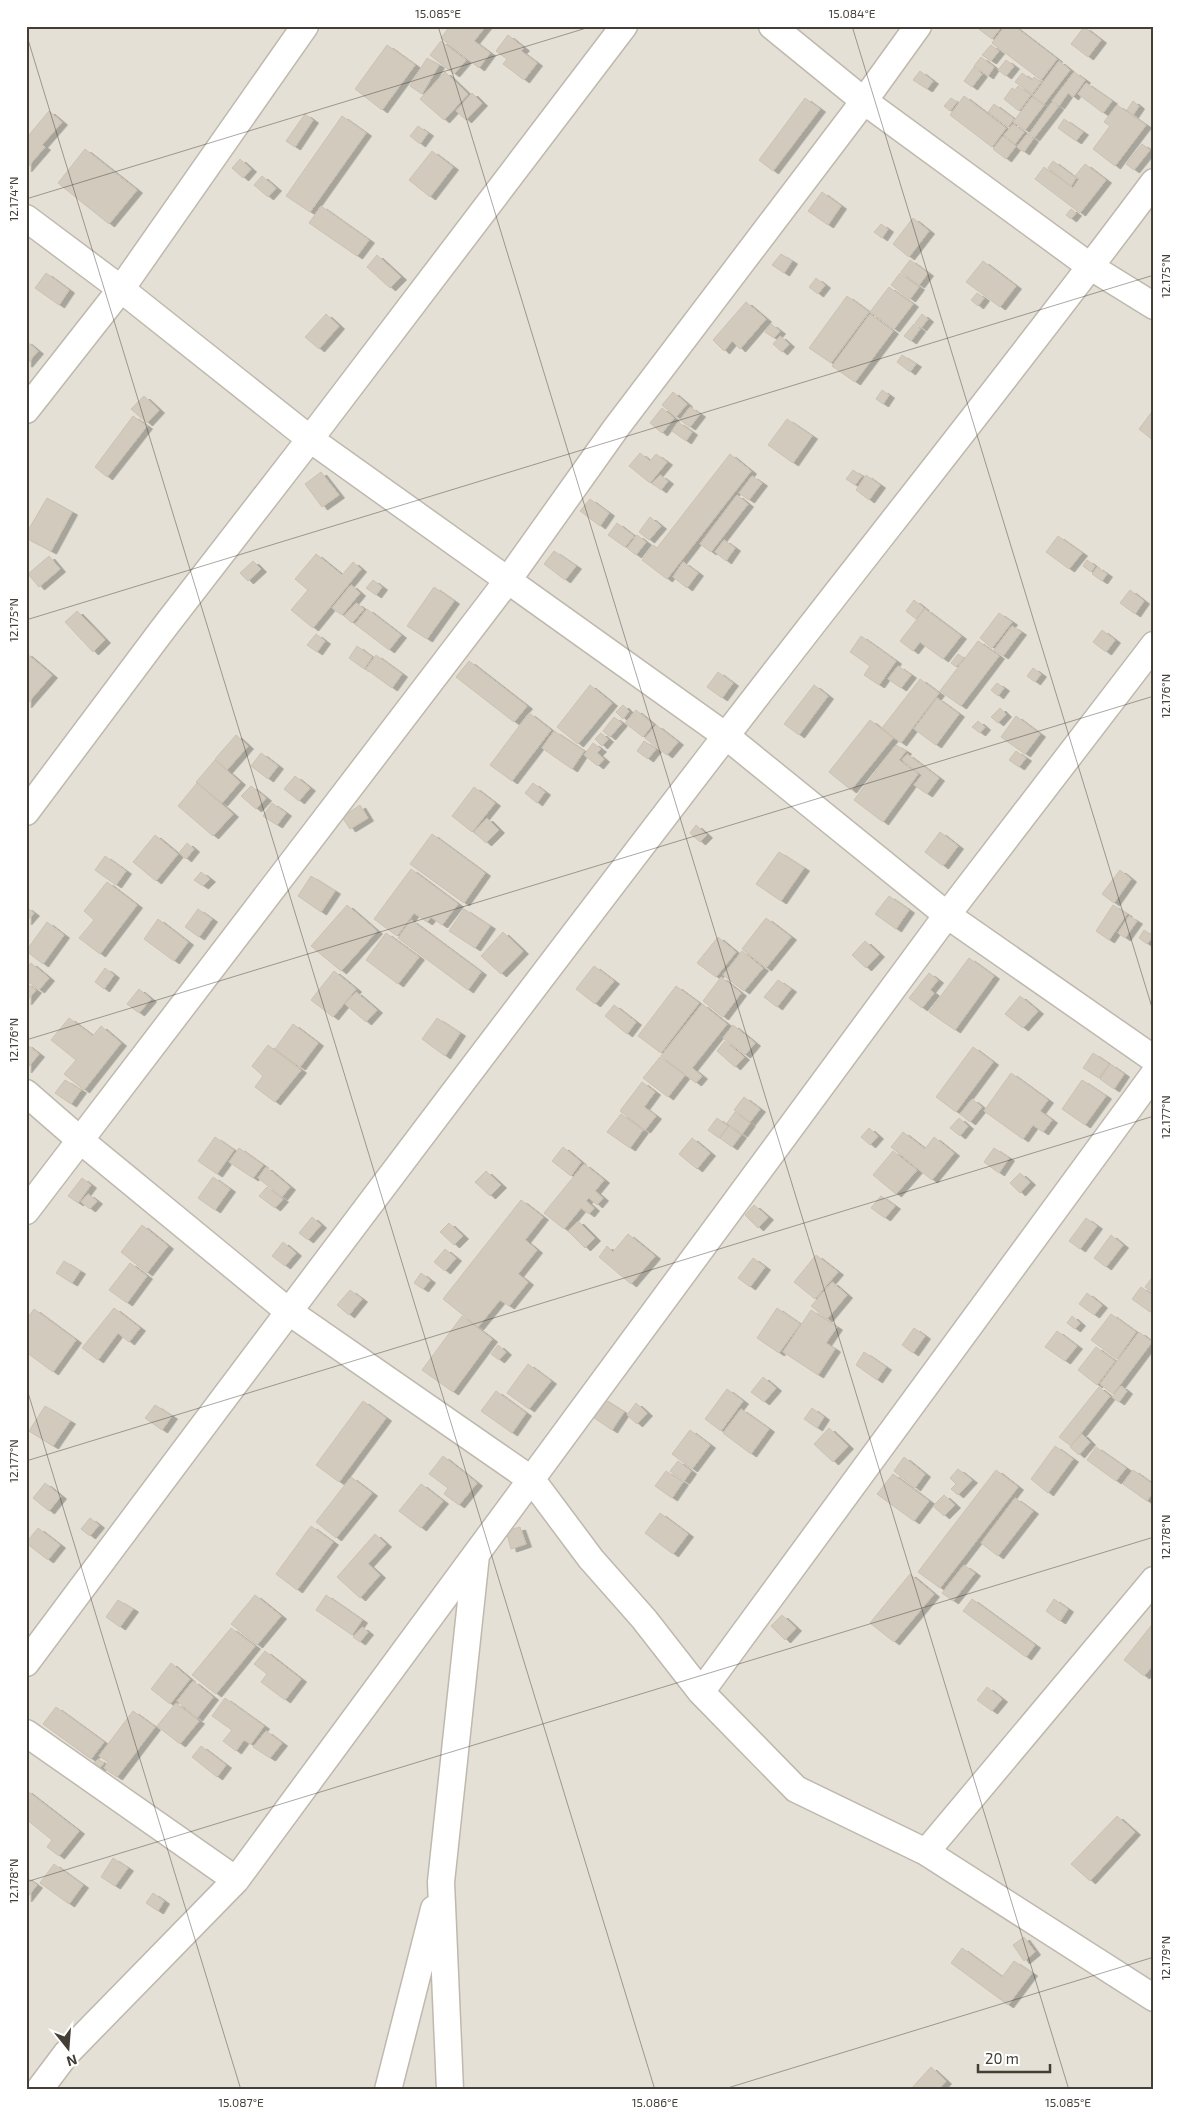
<svg xmlns="http://www.w3.org/2000/svg" width="1180" height="2116" viewBox="0 0 1180 2116" font-family="'Exo 2',sans-serif">
<style>
.residential{fill:#e4e0d5}
.building{fill:#d2cabd;stroke:#ccc1b1;filter:url(#shadow)}
.lines{fill:none;stroke-linecap:round;stroke-linejoin:round}
.minor-casing{stroke:#bfb8ad;stroke-width:29}
.minor{stroke:#fff;stroke-width:26}
.ticks{fill:none;stroke:#433e36;stroke-width:1;stroke-opacity:0.45}
.neatline{fill:none;stroke:#433e36;stroke-width:2}
.ticks-label{font-size:12px;text-anchor:middle;fill:#433e36}
</style>
<defs>
<filter id="shadow"><feDropShadow dx="5.5" dy="3" stdDeviation="0" flood-color="#0004"/></filter>
</defs>
<rect width="100%" height="100%" fill="#f1eee6"/>
<path class="residential" d="M26,26H1154V2090H26Z"/>
<path class="building" d="M450,26H486L474,41L490,53L479,68L441,38Z
M975,26H1002L992,39Z
M1005,26H1014L1057,59L1041,80L992,43Z
M1084,27L1101,40L1088,57L1071,44Z
M508,35L524,48L521,51L537,63L524,80L503,64L507,59L496,51Z
M441,41L466,60L454,74L430,55Z
M387,45L415,65L382,110L355,89Z
M991,45L999,51L991,61L982,55Z
M981,57L994,67L988,76L974,66Z
M427,58L439,65L422,94L410,86Z
M1006,60L1014,66L1006,76L998,70Z
M1059,61L1070,70L1044,104L1033,96Z
M974,67L982,74L972,87L964,81Z
M920,71L933,81L927,89L913,80Z
M445,72L468,94L444,120L420,99Z
M1074,72L1085,80L1073,97L1068,93L1059,106L1052,101Z
M1022,73L1032,80L1034,77L1041,82L1032,94L1015,82Z
M1086,83L1112,101L1103,113L1078,94Z
M1018,86L1031,95L1019,111L1004,99L1012,88L1015,90Z
M472,93L482,103L466,120L456,111Z
M964,96L1006,128L992,147L950,115Z
M1032,97L1044,105L1025,130L1013,122Z
M805,98L820,109L773,171L759,160Z
M951,98L957,102L950,111L944,106Z
M1133,101L1139,106L1133,115L1127,110Z
M1052,102L1058,107L1034,138L1029,134Z
M994,104L1014,119L1008,127L988,112Z
M1117,105L1146,125L1115,166L1093,149L1110,126L1104,122Z
M49,111L62,122L42,145L45,147L26,169V133L29,135Z
M305,114L313,120L295,147L286,141Z
M342,116L366,133L310,212L286,196Z
M1064,119L1083,132L1076,141L1058,128Z
M1013,124L1024,132L1015,144L1004,135Z
M418,126L428,133L420,144L410,136Z
M1027,134L1033,139L1024,152L1017,147Z
M1003,136L1016,146L1006,159L993,149Z
M1142,144L1150,150L1134,170L1126,164Z
M85,149L137,190L109,224L58,183Z
M432,151L453,167L430,197L409,180Z
M240,159L251,169L243,178L232,168Z
M1053,161L1076,178L1071,186L1048,168Z
M1085,164L1106,180L1080,213L1035,179L1044,167L1073,188L1079,179L1075,176Z
M262,176L276,188L268,197L254,185Z
M822,192L841,206L828,225L808,211Z
M321,206L369,240L357,256L309,223Z
M1071,209L1076,213L1071,219L1066,215Z
M913,218L929,231L909,257L893,244Z
M881,224L888,229L882,238L874,232Z
M781,254L792,261L784,273L772,265Z
M377,255L401,277L390,288L367,267Z
M910,260L928,273L919,285L901,272Z
M983,261L1016,286L1000,307L966,282Z
M46,273L69,290L59,305L35,288Z
M900,273L919,287L910,299L891,285Z
M816,278L825,285L818,294L809,287Z
M889,287L913,304L894,329L870,312Z
M977,293L984,298L978,306L971,300Z
M847,296L869,312L831,363L809,348Z
M746,302L766,319L740,349L732,341L724,351L713,340Z
M326,314L339,326L319,349L305,337Z
M870,314L893,331L855,382L832,366Z
M922,314L928,319L921,328L915,323Z
M771,324L780,331L774,338L765,332Z
M914,324L920,329L911,341L904,336Z
M780,336L789,344L782,352L773,344Z
M26,341L38,351L27,364H26Z
M902,355L916,364L910,372L897,362Z
M882,390L889,395L883,404L876,399Z
M673,392L687,404L676,417L662,405Z
M144,396L159,410L147,423L131,409Z
M690,407L700,414L690,427L680,420Z
M662,408L674,418L662,433L650,423Z
M1154,409V441L1139,429Z
M133,416L147,426L107,477L95,467Z
M787,419L812,436L793,463L768,445Z
M678,422L692,432L686,441L672,431Z
M640,453L650,461L656,454L667,462L650,483L629,466Z
M730,454L751,471L667,579L642,560L653,545L657,548Z
M853,470L862,476L855,485L846,479Z
M321,472L339,495L322,507L305,484Z
M660,475L668,481L661,490L652,483Z
M866,475L880,485L869,500L856,490Z
M752,476L762,483L749,500L739,493Z
M737,495L748,504L711,552L700,544Z
M47,498L72,512L51,551L26,538V534Z
M590,499L609,513L600,526L580,511Z
M650,517L661,526L649,540L639,532Z
M617,523L634,536L625,547L608,535Z
M637,535L646,542L636,555L627,548Z
M1058,536L1082,553L1069,569L1046,552Z
M724,540L735,548L726,561L715,552Z
M554,551L576,566L565,580L544,564Z
M316,554L342,575L353,562L361,569L313,628L291,610L308,590L295,579Z
M49,556L60,569L39,587L28,574Z
M1087,560L1095,566L1091,572L1083,566Z
M253,561L261,569L248,581L240,573Z
M683,562L698,573L687,588L673,577Z
M1097,567L1107,574L1102,581L1092,574Z
M373,580L382,587L376,595L366,588Z
M351,585L360,593L342,615L332,608Z
M434,587L454,601L427,639L407,626Z
M1130,590L1144,601L1135,614L1120,603Z
M914,600L924,608L916,619L906,611Z
M356,603L364,609L352,623L344,616Z
M367,609L401,635L389,650L355,624Z
M925,609L961,636L943,659L920,642L913,651L900,641Z
M77,611L105,640L93,652L65,622Z
M999,613L1012,622L992,648L980,638Z
M1012,626L1021,632L1003,656L994,650Z
M1102,630L1115,640L1106,652L1093,642Z
M316,634L325,641L317,652L307,645Z
M861,636L896,661L879,685L864,675L870,666L850,652Z
M978,641L999,656L961,706L940,691Z
M357,646L372,657L364,669L349,658Z
M26,653L52,675L26,705Z
M958,654L964,658L956,667L951,663Z
M376,655L402,674L392,688L366,669Z
M469,661L527,706L514,722L456,677Z
M898,666L911,675L901,688L888,679Z
M1033,668L1041,674L1035,682L1027,676Z
M718,672L733,683L722,698L707,687Z
M920,679L939,693L901,743L882,728Z
M997,683L1004,688L998,696L991,690Z
M590,685L612,703L578,744L557,727Z
M814,685L828,696L799,735L784,724Z
M937,698L959,714L936,745L914,729Z
M623,705L629,711L623,719L616,712Z
M1000,708L1006,714L998,723L991,717Z
M636,710L653,724L643,737L625,723Z
M529,713L551,730L512,781L490,765Z
M1016,716L1040,734L1025,754L1001,737Z
M614,717L622,723L610,737L603,731Z
M870,720L893,738L851,790L829,772Z
M978,721L985,727L980,733L972,727Z
M656,725L678,742L667,755L645,738Z
M554,731L584,751L572,769L542,748Z
M601,733L608,739L602,746L595,739Z
M236,735L248,746L227,770L215,759Z
M644,741L656,749L648,759L637,751Z
M593,743L601,749L597,753L604,759L598,766L584,755Z
M896,745L906,751L899,760L918,774L883,822L854,800Z
M1016,751L1026,758L1019,767L1009,760Z
M261,753L278,766L268,779L251,766Z
M907,754L939,778L927,794L914,785L922,775L902,760Z
M215,760L240,782L222,803L196,782Z
M295,776L310,788L299,801L284,789Z
M197,783L233,814L213,836L178,806Z
M533,783L545,792L537,803L525,793Z
M251,786L266,798L256,809L241,796Z
M474,787L495,803L472,832L452,816Z
M272,803L286,813L277,825L263,816Z
M360,805L368,818L350,829L342,817Z
M487,818L499,830L486,843L474,832Z
M696,825L707,835L700,842L690,833Z
M940,832L958,846L943,866L925,852Z
M432,834L485,873L464,903L410,864Z
M155,835L178,854L156,881L133,862Z
M187,843L194,849L186,859L179,853Z
M779,852L804,868L781,901L756,884Z
M105,856L126,871L116,885L95,870Z
M411,869L458,904L442,925L431,917L427,922L414,913L397,936L374,919Z
M1120,870L1131,879L1114,903L1102,894Z
M201,872L210,879L203,886L194,880Z
M311,876L335,891L321,912L298,896Z
M107,882L137,905L100,954L79,938L94,920L84,911Z
M889,896L909,910L896,929L875,914Z
M347,905L377,931L341,971L311,946Z
M1113,905L1127,914L1109,940L1096,931Z
M26,907L34,913L26,922Z
M198,909L212,919L199,937L185,927Z
M464,909L490,926L475,948L449,931Z
M1129,916L1137,921L1125,938L1118,933Z
M766,918L791,937L766,968L742,949Z
M158,919L188,942L174,961L144,939Z
M411,920L481,972L468,990L398,938Z
M47,922L64,935L43,964L26,951Z
M1144,930L1153,936L1147,944L1139,938Z
M503,932L523,951L501,974L481,956Z
M386,933L419,957L398,984L366,960Z
M718,937L736,952L716,977L697,963Z
M865,941L879,954L866,968L852,955Z
M742,951L763,968L744,991L723,975Z
M969,958L994,976L955,1030L929,1012Z
M31,963L49,978L39,990L26,980V969Z
M594,966L614,981L595,1004L576,989Z
M105,968L114,975L104,989L95,982Z
M334,971L356,989L333,1017L311,1000Z
M929,973L938,980L930,990L934,993L922,1008L909,998Z
M721,977L741,993L723,1017L703,1001Z
M778,980L791,989L777,1007L764,997Z
M26,983L36,990L26,1002Z
M676,986L699,1003L661,1053L638,1036Z
M139,989L151,999L139,1013L127,1004Z
M356,992L377,1010L366,1022L345,1004Z
M1020,996L1038,1011L1023,1028L1005,1014Z
M702,1004L727,1024L692,1068L702,1076L696,1083L661,1056Z
M614,1005L636,1022L627,1034L605,1016Z
M69,1018L93,1036L101,1026L121,1043L84,1090L64,1074L76,1060L51,1040Z
M437,1018L460,1033L445,1056L422,1039Z
M293,1024L318,1043L300,1067L275,1049Z
M733,1025L755,1043L745,1055L723,1038Z
M725,1041L744,1057L735,1067L717,1051Z
M26,1044L39,1054L26,1070Z
M268,1045L301,1070L275,1102L255,1087L263,1076L252,1066Z
M973,1047L993,1062L956,1112L936,1097Z
M1093,1053L1109,1064L1099,1078L1083,1068Z
M660,1057L685,1075L668,1097L643,1078Z
M1110,1064L1124,1074L1114,1089L1100,1079Z
M1011,1073L1048,1100L1040,1111L1052,1120L1043,1132L1033,1125L1023,1139L984,1111Z
M65,1080L81,1090L71,1104L55,1093Z
M1082,1080L1106,1096L1085,1125L1062,1109Z
M642,1082L655,1092L644,1107L656,1116L645,1130L620,1111Z
M744,1097L760,1109L750,1122L734,1110Z
M972,1099L982,1107L970,1122L960,1114Z
M735,1112L750,1123L742,1134L727,1123Z
M621,1114L643,1130L630,1148L607,1132Z
M717,1118L728,1126L719,1138L708,1130Z
M959,1118L968,1126L960,1136L950,1128Z
M729,1126L741,1135L732,1147L720,1138Z
M869,1128L878,1136L870,1145L861,1137Z
M903,1132L925,1149L934,1137L954,1153L932,1180L891,1147Z
M215,1137L234,1150L217,1174L198,1161Z
M692,1138L710,1153L697,1169L679,1154Z
M563,1147L581,1162L571,1176L552,1161Z
M239,1148L263,1165L253,1178L229,1162Z
M994,1148L1009,1158L999,1173L984,1162Z
M893,1151L917,1170L896,1194L873,1175Z
M584,1164L604,1180L595,1191L603,1198L597,1205L589,1198L586,1201L594,1208L589,1214L581,1208L564,1229L544,1213Z
M266,1167L290,1187L282,1197L258,1178Z
M486,1171L501,1185L490,1196L475,1182Z
M1020,1173L1030,1182L1020,1193L1010,1183Z
M213,1177L230,1189L215,1210L198,1198Z
M82,1178L91,1185L78,1203L68,1196Z
M267,1187L283,1199L275,1208L259,1196Z
M88,1194L97,1201L90,1209L81,1202Z
M881,1196L895,1206L885,1218L871,1208Z
M521,1200L543,1217L525,1240L537,1250L518,1274L528,1282L509,1306L500,1300L478,1327L443,1299Z
M754,1205L768,1217L758,1228L745,1215Z
M312,1217L321,1225L308,1240L299,1233Z
M1086,1218L1097,1226L1080,1249L1069,1241Z
M578,1221L595,1238L585,1248L568,1231Z
M449,1223L463,1236L454,1245L440,1232Z
M142,1225L168,1246L147,1273L121,1252Z
M628,1234L655,1256L631,1284L599,1257L607,1246L613,1252Z
M1111,1235L1123,1245L1106,1267L1094,1258Z
M283,1242L296,1253L285,1266L272,1256Z
M445,1249L456,1258L445,1271L434,1262Z
M816,1255L838,1272L815,1299L794,1282Z
M753,1258L765,1267L750,1287L738,1278Z
M64,1261L80,1271L72,1283L56,1273Z
M130,1263L147,1276L127,1303L109,1290Z
M421,1273L430,1280L423,1289L414,1283Z
M1154,1275V1293L1145,1287Z
M832,1282L847,1295L827,1319L811,1306Z
M1141,1287L1154,1296V1307L1150,1312L1132,1299Z
M350,1290L362,1299L349,1315L337,1305Z
M1087,1293L1102,1305L1094,1315L1079,1304Z
M114,1308L140,1328L129,1342L118,1333L98,1360L82,1348Z
M777,1308L800,1324L779,1353L757,1338Z
M34,1309L76,1340L53,1372L26,1352V1320Z
M811,1310L837,1327L826,1343L835,1349L818,1375L783,1352Z
M1111,1314L1136,1332L1117,1359L1091,1340Z
M462,1316L492,1339L453,1392L422,1370Z
M1072,1316L1080,1323L1075,1329L1067,1323Z
M914,1328L925,1336L913,1353L902,1345Z
M1057,1331L1077,1346L1065,1361L1045,1347Z
M1139,1332L1152,1342L1113,1394L1100,1384Z
M498,1345L506,1352L499,1360L491,1354Z
M1096,1347L1115,1361L1097,1385L1078,1370Z
M864,1352L886,1367L877,1380L856,1365Z
M528,1364L551,1381L529,1409L507,1393Z
M763,1377L776,1388L764,1402L751,1392Z
M1121,1386L1127,1391L1119,1402L1112,1397Z
M1099,1387L1110,1396L1071,1446L1059,1437Z
M727,1389L743,1401L721,1431L705,1419Z
M496,1391L526,1413L512,1433L481,1411Z
M602,1398L624,1412L612,1430L590,1415Z
M363,1401L386,1418L339,1482L316,1465Z
M636,1403L647,1413L637,1424L627,1415Z
M155,1405L172,1416L162,1430L145,1418Z
M45,1406L70,1421L53,1446L29,1431Z
M812,1408L824,1417L817,1428L804,1419Z
M741,1409L769,1429L751,1454L723,1433Z
M829,1428L848,1446L833,1462L814,1444Z
M690,1430L710,1445L692,1469L672,1454Z
M1082,1434L1090,1442L1079,1455L1070,1447Z
M1055,1446L1073,1459L1048,1493L1031,1479Z
M1096,1447L1126,1468L1116,1481L1087,1460Z
M443,1456L477,1483L459,1505L444,1494L448,1488L429,1474Z
M904,1457L925,1474L915,1488L894,1471Z
M678,1461L691,1471L684,1481L670,1471Z
M958,1469L972,1480L958,1495L951,1489L956,1484L950,1478Z
M996,1470L1018,1487L940,1588L918,1572Z
M1133,1470L1154,1485V1491L1147,1501L1123,1484Z
M666,1471L683,1482L672,1498L655,1486Z
M893,1474L929,1501L914,1521L877,1494Z
M351,1477L372,1493L336,1538L316,1522Z
M45,1483L61,1496L49,1511L33,1498Z
M421,1484L443,1501L421,1528L399,1511Z
M944,1495L955,1505L944,1516L933,1506Z
M1015,1498L1033,1511L998,1556L981,1543Z
M660,1513L688,1534L673,1554L645,1533Z
M90,1518L99,1525L90,1536L81,1529Z
M311,1526L333,1542L297,1590L276,1574Z
M520,1527L526,1544L511,1549L506,1531Z
M38,1528L60,1545L48,1560L26,1543Z
M375,1534L386,1544L368,1564L380,1575L360,1598L337,1577Z
M964,1565L975,1573L953,1601L942,1593Z
M910,1574L934,1594L894,1642L870,1623Z
M255,1595L281,1616L257,1645L231,1624Z
M326,1595L362,1620L352,1635L316,1610Z
M972,1599L1035,1645L1026,1657L963,1611Z
M1054,1599L1068,1609L1060,1621L1046,1611Z
M118,1600L133,1609L120,1627L106,1617Z
M782,1615L796,1628L785,1640L771,1626Z
M1154,1622V1664L1144,1676L1124,1660Z
M362,1627L368,1632L360,1642L353,1637Z
M231,1628L255,1646L216,1694L192,1675Z
M265,1651L301,1679L285,1700L261,1682L267,1674L254,1664Z
M171,1663L190,1679L170,1704L151,1689Z
M193,1681L213,1697L197,1718L177,1701Z
M987,1687L1002,1699L992,1711L977,1700Z
M225,1698L264,1726L251,1744L244,1740L236,1751L223,1741L232,1730L212,1716Z
M176,1703L199,1721L180,1744L157,1726Z
M56,1707L104,1742L91,1759L43,1724Z
M133,1711L155,1727L117,1777L104,1768L108,1762L99,1756Z
M266,1731L282,1743L270,1758L253,1747Z
M201,1746L226,1765L217,1777L192,1757Z
M98,1759L104,1763L99,1769L93,1764Z
M26,1790L79,1831L59,1856L47,1847L52,1840L26,1819Z
M1117,1816L1135,1832L1090,1881L1071,1864Z
M113,1858L128,1868L115,1886L101,1877Z
M54,1864L83,1885L69,1904L40,1883Z
M26,1877L37,1885L26,1899Z
M153,1893L164,1901L158,1911L146,1903Z
M1024,1937L1035,1952L1024,1961L1013,1945Z
M962,1948L1002,1977L1014,1961L1032,1973L1008,2005L951,1963Z
M931,2067L946,2081L938,2090H910Z"/>
<g class="lines">
<defs>
<path id="minor" d="M772,26L864,101L1091,267L1154,306
M26,218L121,289L310,439L726,736L947,915L1154,1059
M26,410L121,289L305,26
M26,812L163,629L310,439L624,26
M26,1093L80,1140L288,1311L532,1480L591,1559L644,1619L701,1692L796,1789L926,1852L1154,1998
M26,1211L508,580L616,428L864,101L918,26
M26,1663C257,1353 489,1044 725,737C867,552 1014,370 1154,182
M701,1692L1154,1074
M26,1733L236,1880
M926,1852L1154,1580
M39,2090L66,2054L236,1880L947,915L1154,645
M388,2090L434,1909
M450,2090L441,1882L476,1555"/>
</defs>
<use href="#minor" class="minor-casing"/>
<use href="#minor" class="minor"/>
</g>
<path class="ticks" d="M438,26L1069,2090M852,26L1154,1014M26,33L655,2090M26,199L593,26M26,620L1154,275M26,1040L1154,696M26,1386L241,2090M26,1461L1154,1116M26,1882L1154,1537M721,2090L1154,1957"/>
<rect width="1180" height="2116" fill="none" stroke="#ffffff" stroke-width="55"/>
<g transform="translate(68 2048) rotate(163)" stroke="#ffffff" stroke-width="4" paint-order="stroke">
<path d="M0-4L9 19L0 12L-9 19Z" fill="#433e36"/>
<text y="-8" font-size="14" font-weight="bold" text-anchor="middle" fill="#433e36">N</text>
</g>
<path d="M978 2064v8h72v-8" fill="none" stroke="#433e36" stroke-width="2.5"/>
<text x="985" y="2064" font-size="15" fill="#433e36" stroke="#ffffff" stroke-width="4" paint-order="stroke">20 m</text>
<rect x="28" y="28" width="1124" height="2060" class="neatline"/>
<g class="ticks-label">
<text x="438" y="18">15.085°E</text>
<text x="852" y="18">15.084°E</text>
<text transform="translate(14 199) rotate(-90)" y="4">12.174°N</text>
<text transform="translate(1166 276) rotate(-90)" y="4">12.175°N</text>
<text transform="translate(14 620) rotate(-90)" y="4">12.175°N</text>
<text transform="translate(1166 696) rotate(-90)" y="4">12.176°N</text>
<text transform="translate(14 1040) rotate(-90)" y="4">12.176°N</text>
<text transform="translate(1166 1117) rotate(-90)" y="4">12.177°N</text>
<text transform="translate(14 1461) rotate(-90)" y="4">12.177°N</text>
<text transform="translate(1166 1537) rotate(-90)" y="4">12.178°N</text>
<text transform="translate(14 1881) rotate(-90)" y="4">12.178°N</text>
<text transform="translate(1166 1958) rotate(-90)" y="4">12.179°N</text>
<text x="241" y="2107">15.087°E</text>
<text x="655" y="2107">15.086°E</text>
<text x="1068" y="2107">15.085°E</text>
</g>
</svg>
